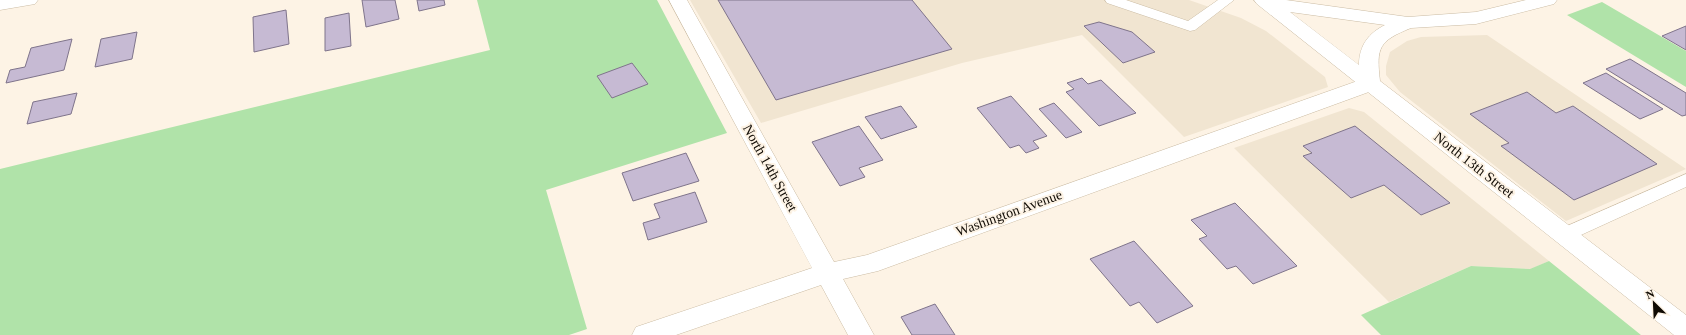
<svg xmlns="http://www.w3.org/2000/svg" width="1686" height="335" viewBox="0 0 1686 335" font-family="Georgia,serif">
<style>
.commercial{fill:#f1e5d1}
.green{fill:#b0e3a9}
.building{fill:#c6bad3;stroke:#7f748b}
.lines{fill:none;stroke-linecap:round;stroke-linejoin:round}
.service-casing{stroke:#cbbca4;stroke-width:1}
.minor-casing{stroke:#cbbca4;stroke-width:1}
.tertiary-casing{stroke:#cbbca4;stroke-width:1}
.service{fill:#fff;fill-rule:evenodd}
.minor{fill:#fff;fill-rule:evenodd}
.tertiary{fill:#fff;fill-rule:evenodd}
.labels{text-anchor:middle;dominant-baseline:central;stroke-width:4;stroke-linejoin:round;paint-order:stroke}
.street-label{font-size:14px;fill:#100b04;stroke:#fdf3e5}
</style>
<rect width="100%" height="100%" fill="#fdf3e5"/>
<path class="commercial" d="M690,0H1189L1241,18L1266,31L1325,77L1328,87L1184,137L1082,35L962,63L761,123Z
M1487,35L1686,169L1566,221L1400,92L1386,75V66L1390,52L1407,41L1421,37Z
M1349,108L1364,112L1549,261L1531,269L1471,266L1389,302L1234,148Z"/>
<path class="green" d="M477,0H657L727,133L546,190L587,329L569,335H0V169L490,50Z
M1602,2L1686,51V87L1567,15Z
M1549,261L1641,335H1381L1361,315L1471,266L1530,269Z"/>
<path class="building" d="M362,0H395L399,19L366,27Z
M417,0H444L445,5L419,11Z
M718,0H912L952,49L776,100Z
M286,10L289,44L254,52L253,17Z
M349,13L351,46L325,51V18Z
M1099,22L1132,32L1155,52L1123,63L1084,26Z
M1686,26V50L1662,36Z
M137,32L132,59L95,67L101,39Z
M72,39L64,70L6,83L10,70L25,67L31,48Z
M1630,59L1686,93V115L1682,116L1606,69Z
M632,63L648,84L612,98L597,76Z
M1606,73L1663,109L1640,119L1583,83Z
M1082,78L1088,84L1101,80L1136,113L1099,126L1066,92L1074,89L1067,83Z
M1527,92L1556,113L1573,106L1657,164L1574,200L1501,146L1509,143L1470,114Z
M77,93L71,114L27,124L33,102Z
M1011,96L1047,136L1033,141L1039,148L1026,153L1019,145L1010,148L977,108Z
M1054,103L1082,132L1066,138L1039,109Z
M901,106L917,127L881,139L865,117Z
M859,126L883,160L859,168L865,177L840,186L812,142Z
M1355,126L1450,203L1421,215L1384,185L1351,198L1303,156L1312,153L1303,146Z
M686,153L699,181L633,201L622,173Z
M695,192L707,222L648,240L643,223L660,218L654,204Z
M1235,203L1297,266L1253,284L1236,266L1227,269L1199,239L1207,236L1191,220Z
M1134,241L1193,306L1157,323L1139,302L1130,306L1090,259Z
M935,304L955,335H912L901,317Z"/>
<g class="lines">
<defs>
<path id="service" d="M1105,0H1126L1188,21L1218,0H1234L1195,30L1190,31L1107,3Z
M1686,174V187L1570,240L1564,242L1558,240L1555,235L1558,230Z"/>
<path id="minor" d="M669,0H687L834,262L867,255L1363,79L1370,77L1377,79L1380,84L1377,89L878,271L843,279L874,335H848L821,285L676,335H632L636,327L812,268Z"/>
<path id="tertiary" d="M0,0H38L35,4L0,10Z
M1254,0H1286L1408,17L1476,12L1526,0H1557L1554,4L1476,24L1411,28C1379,41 1376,47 1380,81L1686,315V335H1674L1257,4ZM1290,12L1385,25C1369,33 1359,45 1359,65Z"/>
</defs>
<use href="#service" class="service-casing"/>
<use href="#minor" class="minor-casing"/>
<use href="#tertiary" class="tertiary-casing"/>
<use href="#service" class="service"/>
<use href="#minor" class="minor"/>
<use href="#tertiary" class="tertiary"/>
</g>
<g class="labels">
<g class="street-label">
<text transform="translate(1474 165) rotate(38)">North 13th Street</text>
<text transform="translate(770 168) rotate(61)">North 14th Street</text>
<text transform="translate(1009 213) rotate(-20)">Washington Avenue</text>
</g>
</g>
<g transform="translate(1654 303) rotate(336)" stroke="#fdf3e5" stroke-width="3" paint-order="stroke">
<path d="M0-3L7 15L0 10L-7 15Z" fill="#100b04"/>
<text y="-6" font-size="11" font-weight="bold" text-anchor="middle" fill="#100b04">N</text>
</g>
</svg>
